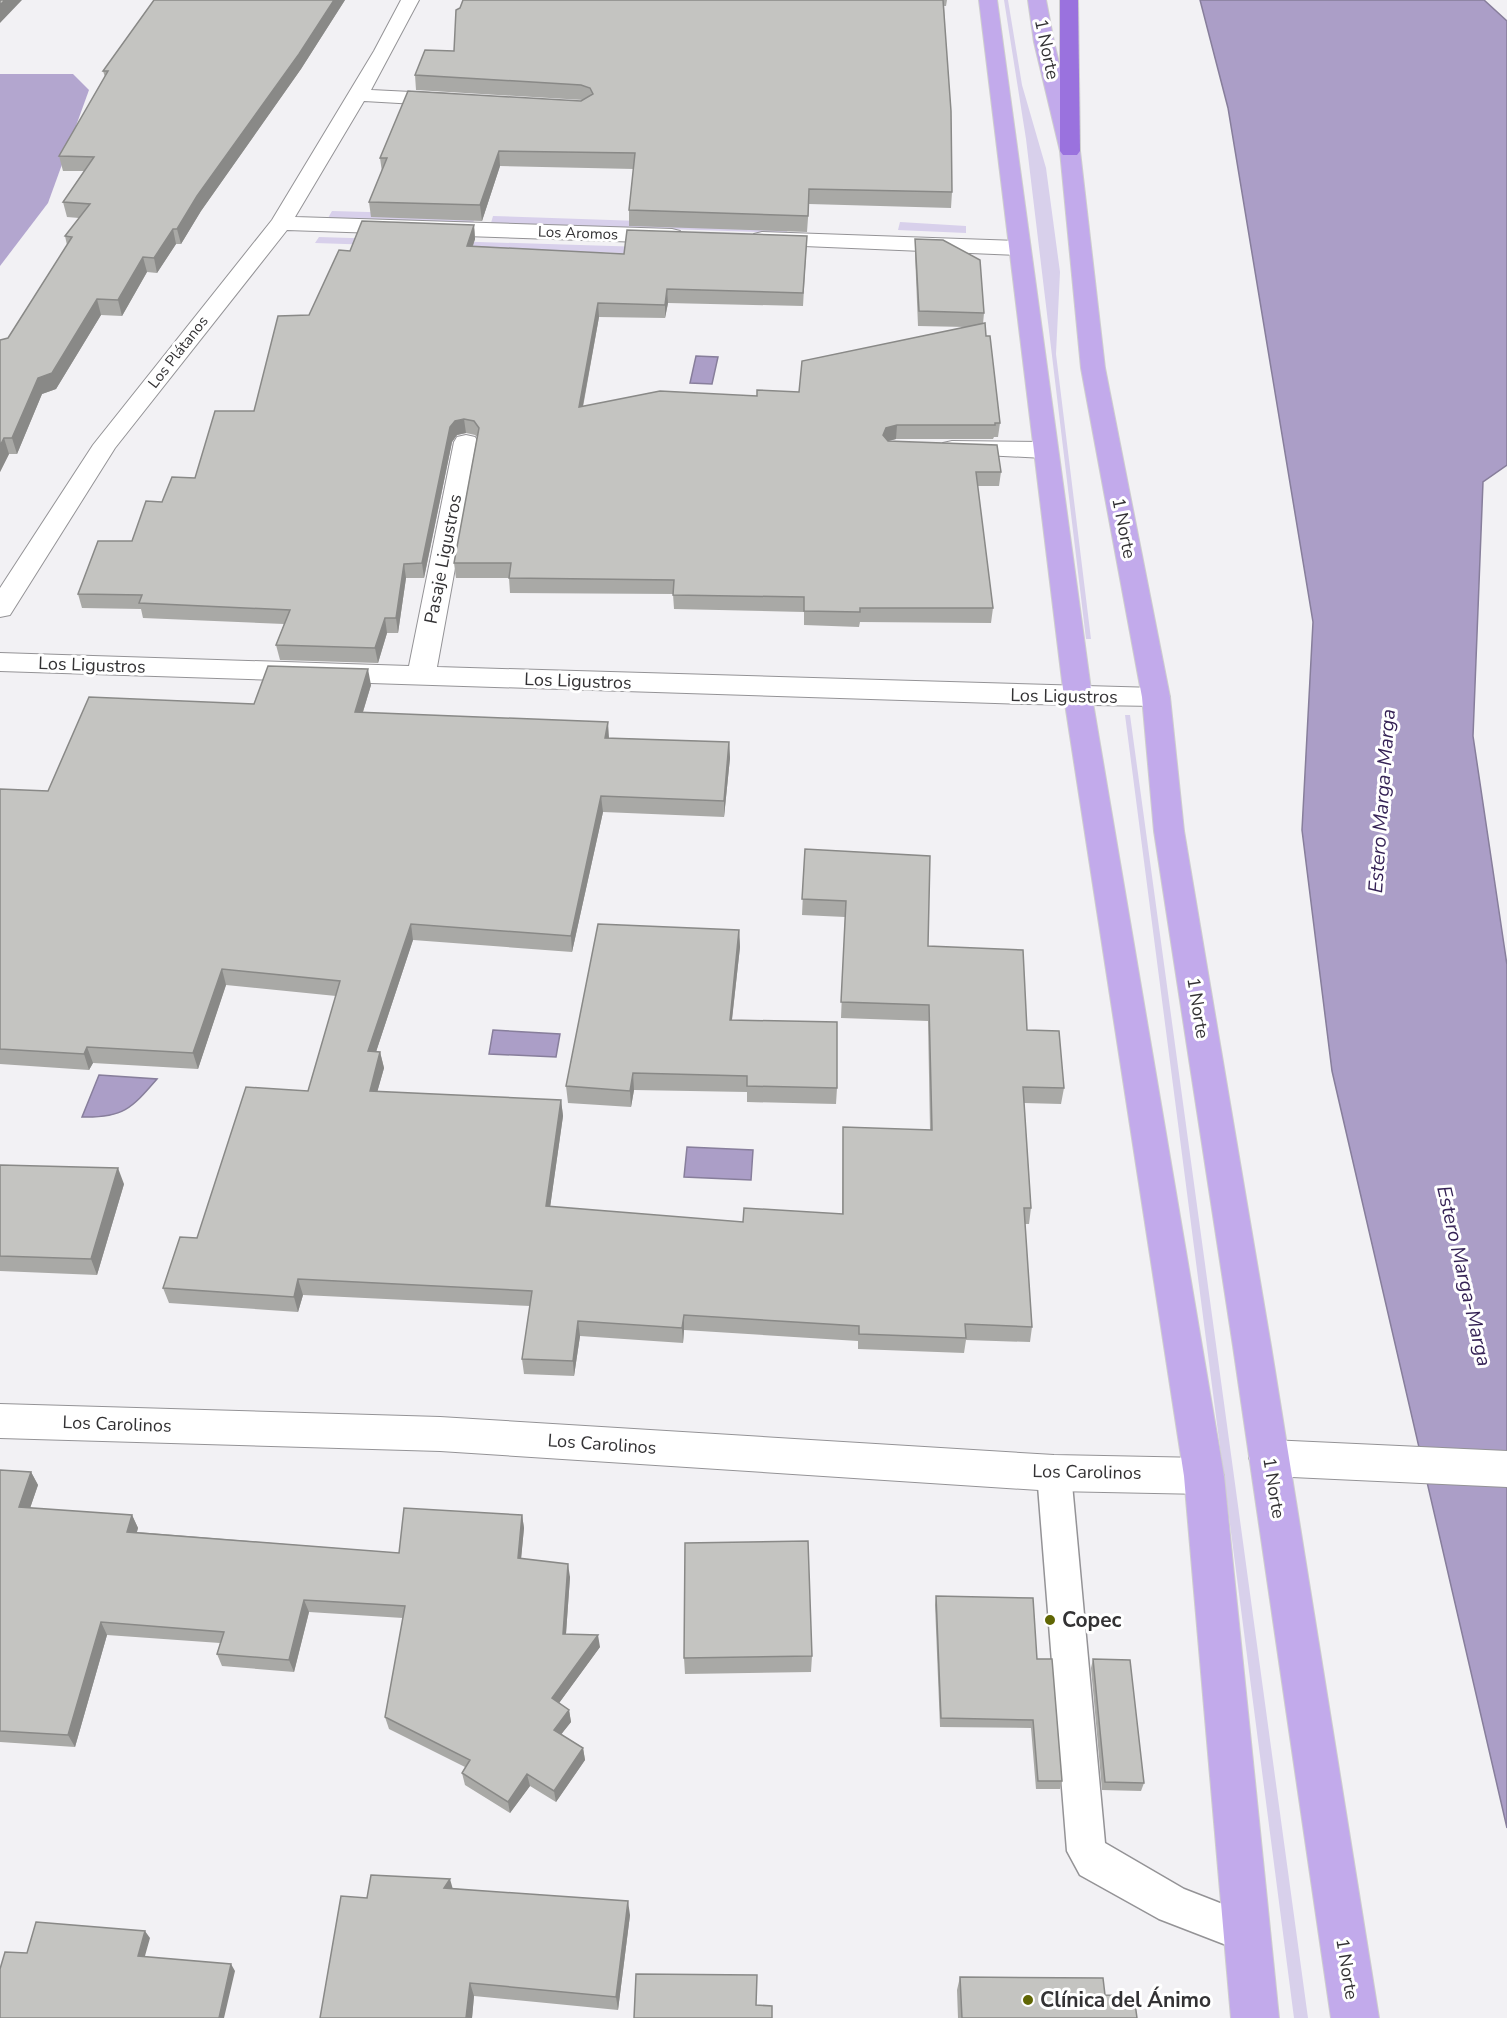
<svg xmlns="http://www.w3.org/2000/svg" width="1507" height="2018" viewBox="0 0 1507 2018" font-family="'Nunito Sans',sans-serif">
<style>
.green{fill:#d8d0eb}
.forest{fill:#b3a6cf}
.water{fill:#ab9ec7;stroke:#877e9b;stroke-width:1.5}
.lines{fill:none;stroke-linecap:round;stroke-linejoin:round}
.service-casing{stroke:#949396;stroke-width:3}
.minor-casing{stroke:#949396;stroke-width:2}
.primary-casing{stroke:#cecece;stroke-width:2}
.motorway-casing{stroke:#cecece;stroke-width:2}
.service{fill:#fff;fill-rule:evenodd}
.minor{fill:#fff;fill-rule:evenodd}
.primary{fill:#c2aaeb;fill-rule:evenodd}
.motorway{fill:#9a72de;fill-rule:evenodd}
.wall{fill:#a9a9a6}
.shaded-wall{fill:#898987}
.building{fill:#c4c4c1;stroke:#898987;stroke-width:1.5}
.poi-dot{fill:#606604;stroke:#fff;stroke-width:2}
.labels{text-anchor:middle;dominant-baseline:central;stroke-width:6;stroke-linejoin:round;paint-order:stroke}
.far-street-label{font-size:15px;fill:#333234;stroke:#fff}
.street-label{font-size:18px;fill:#333234;stroke:#fff}
.water-label{font-size:20px;font-style:italic;fill:#352255;stroke:#fff}
.near-poi-label{font-size:21px;font-weight:bold;fill:#333234;stroke:#fff;text-anchor:start}
</style>
<rect width="100%" height="100%" fill="#f2f1f4"/>
<path class="green" d="M1004,0H1008L1022,85L1046,168L1060,272L1056,354L1091,639H1086L1026,139Z
M332,211L476,215L473,223L328,218Z
M493,216L788,226L787,233L491,223Z
M900,222L966,226V233L898,230Z
M319,237L803,252L802,259L315,243Z
M1125,715H1130L1308,2018H1294Z"/>
<path class="forest" d="M0,74H73L89,90L48,203L0,266Z"/>
<path class="water" d="M1200,0H1484L1507,21V465L1483,482L1473,736L1507,965V1828L1332,1071L1302,830L1313,622L1228,108Z
M696,356L718,357L712,384L690,383Z
M493,1030L560,1034L556,1057L489,1054Z
M99,1075L157,1079C131,1109 123,1118 82,1117Z
M687,1147L753,1150L751,1180L684,1177Z"/>
<g class="lines">
<defs>
<path id="service" d="M1054,1458L1066,1462L1071,1473L1105,1843L1184,1889L1261,1919L1267,1933L1261,1947L1247,1953L1159,1919L1080,1875L1067,1851L1037,1473L1042,1462Z"/>
<path id="minor" d="M401,0H419L371,90L451,94L458,96L461,100L458,104L451,106L364,101L295,217L672,229L680,231L683,236L680,241L672,243L287,230L115,448L10,615L0,617V588L93,445L272,220L374,51Z
M762,232L1018,241L1026,243L1029,248L1026,253L1018,255L754,244L751,239L754,234Z
M466,435L475,437L478,442L437,667L1156,688L1166,691L1170,697L1166,703L1156,706L1027,704L0,671V653L409,666L454,442L457,437Z
M952,441L1044,442L1053,445L1057,450L1053,455L1044,458L943,453L940,448L943,443Z
M0,1404L440,1417L1054,1455L1204,1458L1218,1463L1224,1476L1218,1489L1204,1494L1054,1491L440,1451L0,1438Z
M1269,1440L1507,1451V1487L1269,1476L1255,1470L1249,1458L1255,1446Z"/>
<path id="primary" d="M979,0H997L1092,697L1224,1476L1279,2018H1231L1184,1476L1064,697Z
M1028,0H1046L1054,42L1080,151L1105,368L1170,697L1184,831L1271,1346L1379,2018H1331L1233,1346L1154,831L1142,697L1081,368L1060,151L1034,42Z"/>
<path id="motorway" d="M1060,0H1078L1080,151L1077,155H1063L1060,151Z"/>
</defs>
<use href="#service" class="service-casing"/>
<use href="#minor" class="minor-casing"/>
<use href="#primary" class="primary-casing"/>
<use href="#motorway" class="motorway-casing"/>
<use href="#service" class="service"/>
<use href="#minor" class="minor"/>
<use href="#primary" class="primary"/>
<use href="#motorway" class="motorway"/>
</g>
<path class="wall" d="M154,0H345L301,69L201,211L181,244H176L157,273L147,272L122,316L101,315L56,389L42,394L17,454H9L0,472L8,338L67,245L65,236L79,218L67,217L63,202L84,171H63L59,156L105,77L103,71Z
M463,0H947L946,6H944L952,192L951,208L809,204L807,232L629,226V210L634,169L500,166L482,221L371,217L369,202L382,172L380,158L583,100L416,90L415,75L454,51L460,8Z
M474,225L475,239L473,246L624,254L807,236L803,306L668,303L665,318L599,317L583,407L757,396L799,392L966,327L918,326L915,254V239L984,313L983,324L1000,423L998,437H994L993,439H896L888,441L1001,472L999,486H977L993,608L991,623L860,622L859,627L804,625V612L674,609L673,594L510,593L509,578H456L454,563L477,437L475,435L466,433L457,435L452,442L424,578H406L398,633H387L378,663L280,660L276,645L284,624L143,618L141,609L82,608L78,594L132,541L162,502L195,478L254,411L309,315L350,251Z
M371,685L363,712L609,738L729,742L730,758L724,817L603,812L572,952L413,940L376,1052H380L384,1068L377,1092L561,1100L563,1116L550,1207L743,1222L842,1214L843,1127L930,1130L928,1021L841,1018L845,917L802,915L805,849L928,946L1027,1030L1064,1088L1061,1104L1024,1103L1031,1208L1029,1224H1025L1032,1327L1030,1342L966,1340L964,1353L858,1349V1341L684,1330L683,1343L580,1336L574,1376L524,1374L522,1359L530,1306L303,1295L298,1312L169,1303L163,1288L197,1238L308,1091L336,996L226,985L198,1069L93,1063L89,1070L0,1064V789L48,791L254,704Z
M739,930L740,947L732,1020L837,1088L836,1104L747,1102V1092L634,1090L631,1107L568,1103L566,1086Z
M0,1165L124,1184L97,1275L0,1271Z
M0,1470L31,1472L38,1485L30,1508L132,1515L138,1528L137,1532L399,1553L522,1515L524,1528L521,1558L570,1577L566,1634L600,1647L559,1703L569,1710L571,1722L561,1734L583,1748L585,1760L556,1802L530,1786L510,1813L465,1785L462,1773L465,1767L389,1729L385,1717L403,1618L309,1612L294,1672L222,1666L217,1654L220,1643L107,1635L75,1747L0,1742Z
M936,1596L1037,1659L1062,1781L1060,1789H1036L1031,1728L940,1727L935,1605Z
M812,1656L811,1672L685,1674L684,1658Z
M1093,1659L1144,1783L1141,1791L1102,1790L1091,1668Z
M453,1888L630,1915L618,2010L474,1996L472,2018H320L367,1898Z
M960,1977L1105,1995L1137,2018H958L957,1990Z"/>
<path class="shaded-wall" d="M5,0H22L0,23V5Z
M334,0H345L301,69L201,211L181,244L177,229L197,196Z
M499,151L500,166L482,221L480,205Z
M474,225L475,239L468,259L467,246Z
M173,229L176,244L157,273L154,258Z
M143,257L147,272L122,316L118,300Z
M667,289L668,303L665,318V305Z
M97,299L101,315L56,389L42,394L17,454L12,438L38,378Z
M598,303L599,317L580,421L579,407Z
M464,419L466,433L457,435L452,442L424,578L422,563L450,427L455,421Z
M897,425L896,439L885,442L883,435L886,428Z
M4,438L9,454L0,472V446Z
M404,564L406,578L398,633L396,618Z
M385,618L387,633L378,663L375,648Z
M368,669L371,685L358,728L355,712Z
M608,722L609,738H605Z
M729,742L730,758L724,817V801Z
M601,796L603,812L572,952L571,936Z
M411,924L413,940L371,1067L368,1051Z
M739,930L740,947L730,1036V1020Z
M222,969L226,985L198,1069L193,1053Z
M87,1047L93,1063L89,1070L84,1054Z
M380,1052L384,1068L373,1107L370,1091Z
M633,1073L634,1090L631,1107L630,1091Z
M561,1100L563,1116L548,1222L546,1206Z
M118,1168L124,1184L97,1275L91,1259Z
M298,1279L303,1295L298,1312L294,1297Z
M684,1315V1330L683,1343L682,1328Z
M578,1321L580,1336L574,1376L573,1361Z
M31,1472L38,1485L26,1520L19,1507Z
M132,1515L138,1528L133,1544L127,1532Z
M522,1515L524,1528L520,1570L518,1558Z
M568,1564L570,1577L565,1647L563,1634Z
M304,1600L309,1612L294,1672L289,1660Z
M101,1622L107,1635L75,1747L68,1735Z
M598,1635L600,1647L554,1710L552,1698Z
M569,1710L571,1722L556,1741L554,1730Z
M583,1748L585,1760L556,1802L554,1791Z
M527,1774L530,1786L510,1813L508,1802Z
M450,1879L454,1893L444,1888Z
M628,1901L630,1915L618,2010L616,1997Z
M145,1931L150,1938L143,1963L138,1956Z
M231,1964L235,1971L224,2018H219Z
M470,1983L474,1996L472,2018H466Z"/>
<path class="building" d="M0,0H5L0,5Z
M154,0H334L299,54L197,196L177,229H173L154,258L143,257L118,300L97,299L52,373L38,378L12,438H4L0,446V340L8,338L72,237L65,236L90,204L63,202L94,157L59,156L108,71H103Z
M463,0H943L951,111L952,192L809,189L808,216L629,210L635,153L499,151L480,205L369,202L387,158H380L408,91L581,101L593,94L590,88L581,85L415,75L425,50L454,51L456,10L460,8Z
M362,221L474,225L467,246L624,254L627,230L807,236L803,293L667,289L665,305L598,303L579,407L660,391L757,396V390L799,392L802,361L985,323L986,336H990L1000,423H995V425H897L886,428L883,435L888,441L997,445L1001,472H976L993,608H860V612L804,611V597L673,595L674,580L509,578L511,563H454L479,428L474,421L464,419L455,421L450,427L422,563L404,564L396,618H385L375,648L276,645L290,610L139,603L142,595L78,594L98,541H132L146,501L162,502L172,477L195,478L215,411H254L278,316L309,315L339,250L350,251Z
M915,239L943,240L980,260L984,313L919,311Z
M268,666L368,669L355,712L608,722L605,738L729,742L724,801L601,796L571,936L411,924L368,1051L380,1052L370,1091L561,1100L546,1206L743,1222L744,1208L843,1214V1127L932,1130L929,1005L841,1002L846,901L802,899L805,849L930,856L928,946L1023,950L1027,1030L1059,1031L1064,1088L1023,1087L1031,1208H1024L1032,1327L965,1324L966,1338L859,1334V1326L684,1315L682,1328L578,1321L573,1361L522,1359L532,1291L298,1279L294,1297L163,1288L180,1237L197,1238L246,1087L308,1091L340,981L222,969L193,1053L87,1047L84,1054L0,1049V789L48,791L89,697L254,704Z
M598,924L739,930L730,1020L837,1022V1088L747,1086V1076L633,1073L630,1091L566,1086Z
M0,1165L118,1168L91,1259L0,1256Z
M0,1470L31,1472L19,1507L132,1515L127,1532L399,1553L404,1508L522,1515L518,1558L568,1564L563,1634L598,1635L552,1698L569,1710L554,1730L583,1748L554,1791L527,1774L508,1802L462,1773L470,1760L385,1717L405,1606L304,1600L289,1660L217,1654L224,1632L101,1622L68,1735L0,1731Z
M808,1541L812,1656L684,1658L685,1543Z
M936,1596L1033,1598L1037,1659H1052L1062,1781H1038L1033,1720L941,1718Z
M1093,1659L1130,1660L1144,1783L1105,1782Z
M371,1875L450,1879L444,1888L628,1901L616,1997L470,1983L466,2018H320L341,1896L367,1898Z
M36,1922L145,1931L138,1956L231,1964L219,2018H0V1969L5,1952L27,1953Z
M636,1974L757,1975L756,2005L772,2006V2018H634Z
M960,1977L1103,1978L1105,1995L1134,1996L1137,2018H962Z"/>
<g class="poi-dot">
<circle cx="1050" cy="1620" r="6"/>
<circle cx="1028" cy="2000" r="6"/>
</g>
<g class="labels">
<g class="far-street-label">
<text transform="translate(578 233) rotate(2)">Los Aromos</text>
<text transform="translate(178 352) rotate(-52)">Los Plátanos</text>
</g>
<g class="street-label">
<text transform="translate(1047 49) rotate(78)">1 Norte</text>
<text transform="translate(1124 528) rotate(79)">1 Norte</text>
<text transform="translate(443 559) rotate(-79)">Pasaje Ligustros</text>
<text transform="translate(92 665) rotate(2)">Los Ligustros</text>
<text transform="translate(578 681) rotate(2)">Los Ligustros</text>
<text transform="translate(1064 696) rotate(1)">Los Ligustros</text>
<text transform="translate(1198 1008) rotate(81)">1 Norte</text>
<text transform="translate(117 1424) rotate(2)">Los Carolinos</text>
<text transform="translate(602 1444) rotate(4)">Los Carolinos</text>
<text transform="translate(1087 1472) rotate(1)">Los Carolinos</text>
<text transform="translate(1274 1488) rotate(81)">1 Norte</text>
<text transform="translate(1347 1969) rotate(81)">1 Norte</text>
</g>
<g class="water-label">
<text transform="translate(1382 801) rotate(-86)">Estero Marga-Marga</text>
<text transform="translate(1464 1276) rotate(77)">Estero Marga-Marga</text>
</g>
<g class="near-poi-label">
<text x="1062" y="1620">Copec</text>
<text x="1040" y="2000">Clínica del Ánimo</text>
</g>
</g>
</svg>
